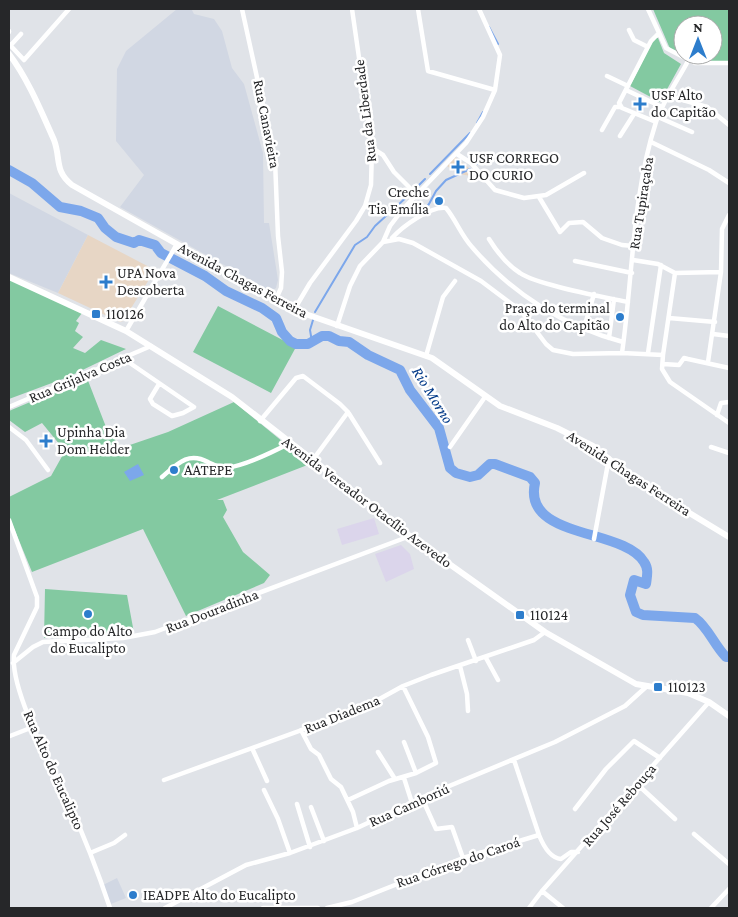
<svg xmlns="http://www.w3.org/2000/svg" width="738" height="917" viewBox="0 0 738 917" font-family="'Crimson Pro',serif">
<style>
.commercial{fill:#dbd5eb}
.built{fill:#d1d7e3}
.medical{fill:#e7d6c5}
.green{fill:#83c9a1;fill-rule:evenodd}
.water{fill:#7ca7eb}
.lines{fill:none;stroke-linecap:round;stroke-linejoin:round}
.stream{stroke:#7ca7eb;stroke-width:2}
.river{stroke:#7ca7eb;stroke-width:10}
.street{stroke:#fff;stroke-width:4.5}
.secondary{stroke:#fff;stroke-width:6}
.poi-dot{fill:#2d7dcc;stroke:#fff;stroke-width:2}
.labels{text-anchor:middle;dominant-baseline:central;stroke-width:5;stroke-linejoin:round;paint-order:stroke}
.poi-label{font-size:15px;fill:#262729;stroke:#fff;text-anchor:start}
.street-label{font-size:15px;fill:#262729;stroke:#fff}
.water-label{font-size:16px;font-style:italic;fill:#043b89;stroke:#fff}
</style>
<rect width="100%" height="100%" fill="#e0e3e8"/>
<path class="commercial" d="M374,518L379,534L342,545L337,529Z
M401,545L410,554L414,569L386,582L375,554Z"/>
<path class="built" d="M177,9L192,10L194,14L214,19L222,31L232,68L244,84L263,153L264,223H269L278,280L276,288L273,290H269L120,207L144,175L116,141L117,69L126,51Z
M9,193L88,235L58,293L9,273Z
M117,878L126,898L111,904L103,885Z"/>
<path class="medical" d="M455,157L469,168L471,176L459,174L447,166Z
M88,235L155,270L123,321L120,322L58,293Z"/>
<path class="green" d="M653,9H729V64H695L671,51ZM683,25H713V55H683Z
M656,38H658L664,53L681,64L660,102L630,86L652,43Z
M9,279L82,313L76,321L79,323L75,331L83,337L73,348L85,353L101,340L126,349L68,377L9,399Z
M218,306L296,347L271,393L193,352Z
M87,378L106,427L121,448L168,432L234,402L310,464L217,500H223L227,510L223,517L243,552L270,575L264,583L186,616L143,529L32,572L9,516V497L51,476L65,451L42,423L25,432L9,420V411Z
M45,589L127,595L134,633L44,638Z"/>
<path class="water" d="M138,464L144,475L130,481L124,472Z"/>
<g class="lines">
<path class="stream" d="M489,27L498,44
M477,123L483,112
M476,164L490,157
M430,174L470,133
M416,188L425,179
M408,211L411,214L424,210L429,204L436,191L446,180L470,169
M315,312L355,245L367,237L375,226L410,194
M312,342L310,330L313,320"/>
<path class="river" d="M9,170L32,183L60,207L81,211L98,218L105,228L116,237L134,243L139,240L155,245L161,253L205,276L226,291L262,308L276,318L282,332L290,341L296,344H308L322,336H329L339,341L349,342L368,355L400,370L410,390L439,428L450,468L456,473L470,477L478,475L490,464H495L530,477L535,483C522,539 624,528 644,562C649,569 647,576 646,584L634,580L630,595L636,612L643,615L695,618C708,627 714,645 726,657H729"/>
<path class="street" d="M242,9L275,160L278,236L282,272L281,288L276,299
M418,9L428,71L495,90
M648,9L666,48L695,63H729
M629,30L634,40L648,47
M9,32V31
M10,45L24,60L69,9
M10,46L21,34
M607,76L628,86
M626,90L662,107
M669,96L707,107L729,125
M658,117L692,132
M656,122L622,108L619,103L651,41L658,34
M602,130L615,107H620
M620,136L634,114
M651,142L709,170L729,183
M372,148L383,155L394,172L417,195
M457,154L471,163L495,190L524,198L546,195L584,173
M539,197L560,232L569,223L583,222L602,238L622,245L634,246
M392,238C402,227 430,206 446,208C456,220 461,235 472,247C511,293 565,327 623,342
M489,239C497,252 506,264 520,273C537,285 604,297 628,302
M383,242L399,239L413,243L481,281L521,311L546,344L553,350L573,354L622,353L663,355L662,369L670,382L729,423
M633,260L658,264L675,273L721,272
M575,261L632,273
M294,310L310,283L356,221L365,206L371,185L372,148L352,9
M669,318L715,322
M337,326L350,286L360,266L383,242L390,226L403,209L466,143L483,117L495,90L500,55L479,9
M584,328L594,294
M126,331L177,244
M713,334L729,336
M609,338L614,299
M622,353C633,276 632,196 656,122C663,101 678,80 688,61
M648,353L661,265
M663,355L675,273
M426,356L443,297L455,281
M124,359L194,407L183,413L172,416L153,404L150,399L159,384
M708,362L721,272L722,229L729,215
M663,364L679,365L684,358L688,359L729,368
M9,407L151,346
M717,415L721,403L729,402
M260,421L296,378L303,376L340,404L348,412L380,463
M9,427L26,440L48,470
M450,447L485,397
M711,447L729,453
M312,461L348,412
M162,477C177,464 188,451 208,462C214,465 218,468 226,468C247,465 271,453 290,443
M9,520L37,597V607L14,655C10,690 52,767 68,801C84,836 98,872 110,908
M594,539L609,458
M468,640L476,661
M486,658L498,680
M13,663L33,647L43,642L123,638L155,632L410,536
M460,666L467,694L468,711
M301,730L311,749L319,755L331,779L341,787L353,812L357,828
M10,736L33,727
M404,742L416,773
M252,748L267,781
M378,752L395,779
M514,760L539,835
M404,778L412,803
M164,780L365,707L403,686L431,675L534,640L545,632
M637,784L675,819
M264,790L278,819L290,853
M422,798L436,829L452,827L463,858
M348,800L389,781L416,773L436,763L428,737L403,686
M297,804L310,847
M311,807L324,841
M575,809L606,769L634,741L660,758
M694,834L729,864
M90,853L114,843L125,835
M542,891L563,908
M165,908L246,865L290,853L357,828L430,794L555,742L625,706L646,687
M263,908H318
M327,908L352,902L463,858L539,835C543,845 550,858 561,859L571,852H578
M529,908L542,891L709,702
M711,908L729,889"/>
<path class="secondary" d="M9,54C28,79 41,111 54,140C61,158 54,171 72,185L294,310L432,358L500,406L557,428L593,446L635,480L729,537
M9,277L126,331L232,397L410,536L545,632L636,684L688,693L709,702L729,716"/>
</g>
<g class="poi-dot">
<path d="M637.5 96.5h5v5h5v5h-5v5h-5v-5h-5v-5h5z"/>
<path d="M455.5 159.5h5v5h5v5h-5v5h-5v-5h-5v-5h5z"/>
<circle cx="439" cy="201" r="5"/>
<path d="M103.5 274.5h5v5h5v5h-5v5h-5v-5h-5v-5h5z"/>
<rect x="91" y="309" width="10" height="10" rx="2.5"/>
<circle cx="620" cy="317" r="5"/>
<path d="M43.5 433.5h5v5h5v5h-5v5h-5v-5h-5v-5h5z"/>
<circle cx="174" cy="470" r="5"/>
<circle cx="88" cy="614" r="5"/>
<rect x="515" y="610" width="10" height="10" rx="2.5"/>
<rect x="653" y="682" width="10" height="10" rx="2.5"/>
<circle cx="133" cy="895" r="5"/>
</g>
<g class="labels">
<g class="poi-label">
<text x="651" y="95">USF Alto<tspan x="651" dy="17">do Capitão</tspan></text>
<text x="469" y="158">USF CORREGO<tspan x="469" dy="17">DO CURIO</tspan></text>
<text x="429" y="192" text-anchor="end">Creche<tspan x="429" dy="17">Tia Emília</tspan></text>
<text x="117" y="273">UPA Nova<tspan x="117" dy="17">Descoberta</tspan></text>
<text x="610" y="308" text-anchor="end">Praça do terminal<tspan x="610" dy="17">do Alto do Capitão</tspan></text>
<text x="106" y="314">110126</text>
<text x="57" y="432">Upinha Dia<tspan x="57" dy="17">Dom Helder</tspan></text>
<text x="184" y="470">AATEPE</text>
<text x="530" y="615">110124</text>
<text x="88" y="631" text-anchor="middle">Campo do Alto<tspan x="88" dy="17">do Eucalipto</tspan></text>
<text x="668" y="687">110123</text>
<text x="143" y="895">IEADPE Alto do Eucalipto</text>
</g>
<g class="street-label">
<text transform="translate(365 111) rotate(-97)">Rua da Liberdade</text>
<text transform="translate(267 124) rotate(79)">Rua Canavieira</text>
<text transform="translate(641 203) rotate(-81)">Rua Tupiraçaba</text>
<text transform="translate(243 280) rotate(28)">Avenida Chagas Ferreira</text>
<text transform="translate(80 377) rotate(-23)">Rua Grijalva Costa</text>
<text transform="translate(629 473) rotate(33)">Avenida Chagas Ferreira</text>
<text transform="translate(367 502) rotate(37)">Avenida Vereador Otacílio Azevedo</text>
<text transform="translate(212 611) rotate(-21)">Rua Douradinha</text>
<text transform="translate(342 714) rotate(-22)">Rua Diadema</text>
<text transform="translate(54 770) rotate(66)">Rua Alto do Eucalipto</text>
<text transform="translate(409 805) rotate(-24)">Rua Camboriú</text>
<text transform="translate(619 805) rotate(-49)">Rua José Rebouça</text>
<text transform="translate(458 862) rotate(-19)">Rua Córrego do Caroá</text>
</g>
<g class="water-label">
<text transform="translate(433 395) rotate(58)">Rio Morno</text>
</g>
</g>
<rect width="738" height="917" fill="none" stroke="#262729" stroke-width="20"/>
<g transform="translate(698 40)"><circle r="24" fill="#ffffff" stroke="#a8a9a9"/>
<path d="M0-4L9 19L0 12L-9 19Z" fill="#2d7dcc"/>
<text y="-8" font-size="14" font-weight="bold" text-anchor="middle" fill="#262729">N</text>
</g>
</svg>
